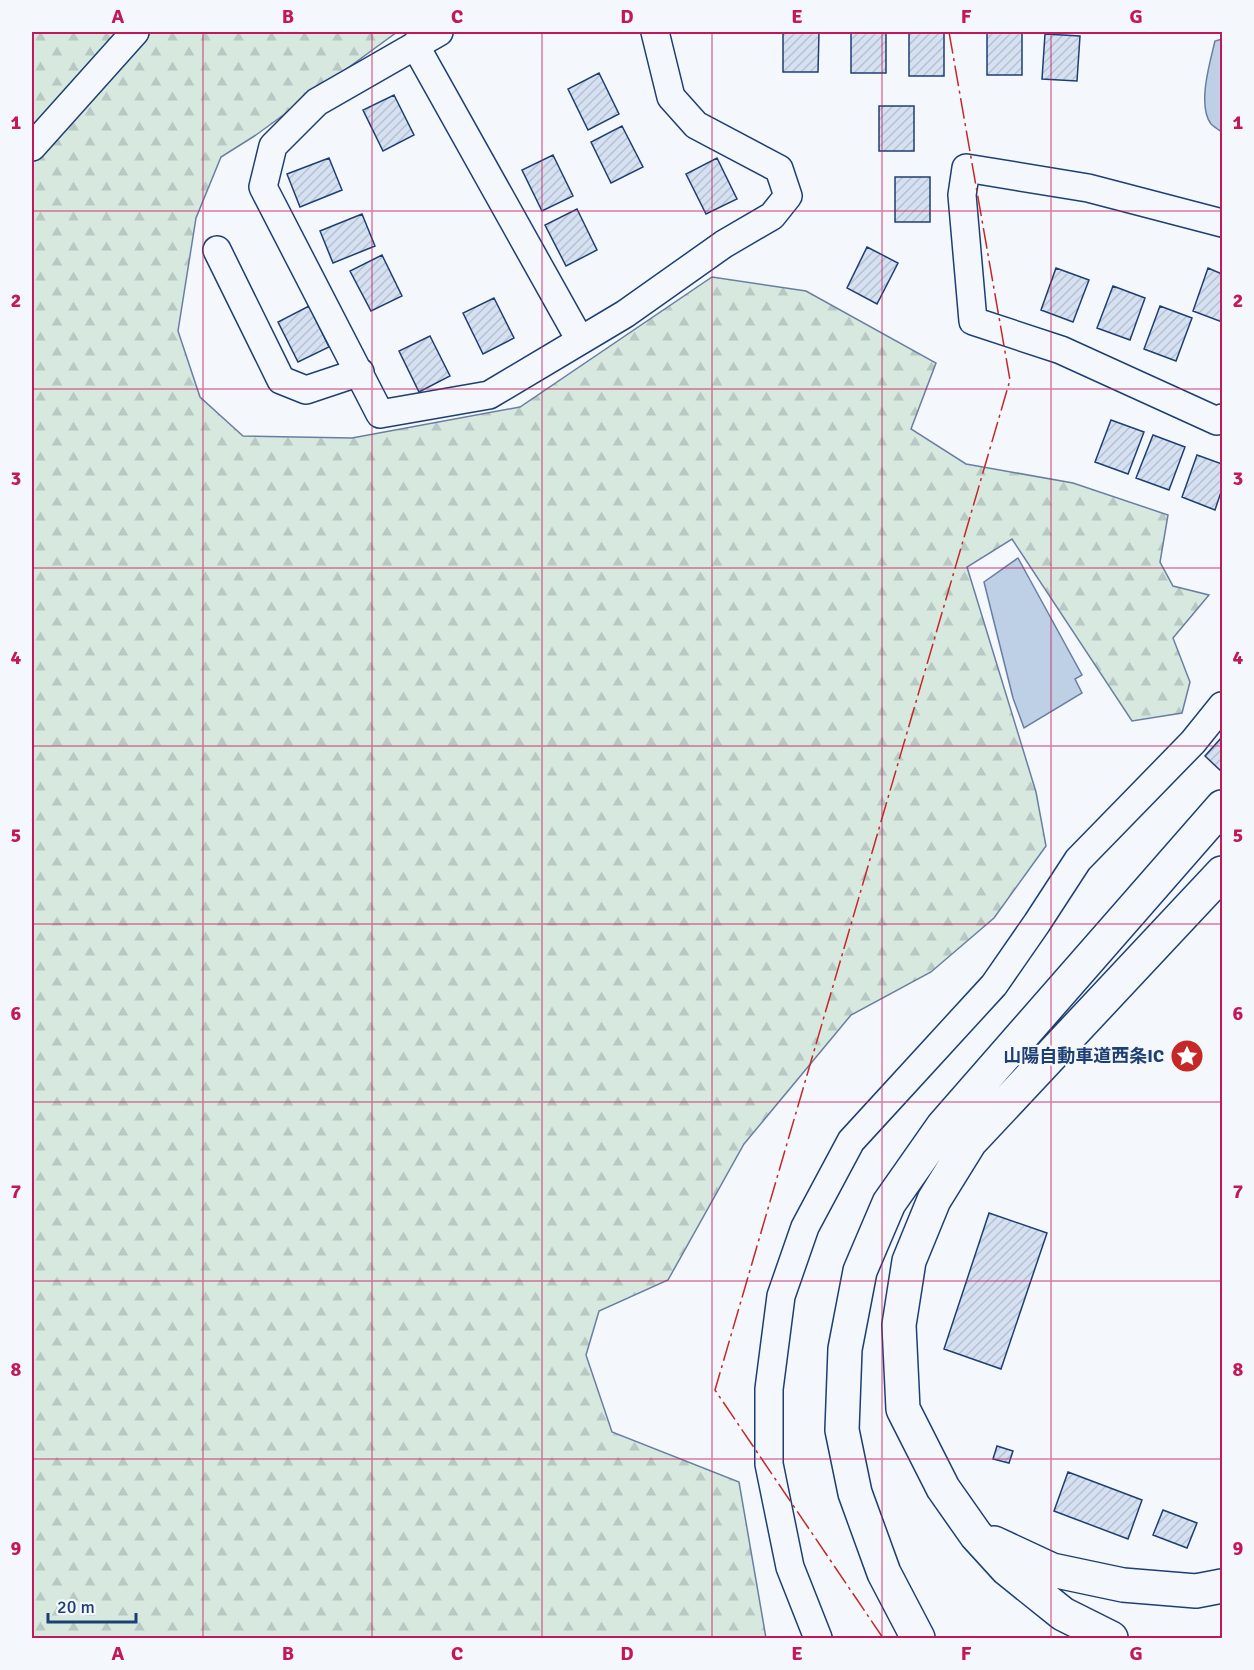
<svg xmlns="http://www.w3.org/2000/svg" width="1254" height="1670" viewBox="0 0 1254 1670" font-family="Signika,'Noto Sans JP',sans-serif">
<style>
.forest{fill:url(#forest-firs);stroke:#687fa3;stroke-width:1.5}
.water{fill:#bed0e5;stroke:#687fa3;stroke-width:1.5}
.building{fill:url(#building-hatch);stroke:#1d3f73;stroke-width:1.5}
.lines{fill:none;stroke-linecap:round;stroke-linejoin:round}
.street-casing{stroke:#1d3f73;stroke-width:30}
.highway-casing{stroke:#1d3f73;stroke-width:36}
.street{stroke:#f4f7fb;stroke-width:27}
.highway{stroke:#f4f7fb;stroke-width:33}
.power{stroke:#c62828;stroke-width:1.5;stroke-dasharray:21 4.5 3 4.5;stroke-linecap:butt}
.grid{fill:none;stroke:#c2185b;stroke-width:1.5;stroke-opacity:0.55}
.labels{text-anchor:middle;dominant-baseline:central;stroke-width:4.5;stroke-linejoin:round;paint-order:stroke}
.poi-label{font-size:18px;font-weight:bold;fill:#1d3f73;stroke:#f4f7fb;text-anchor:end}
.neatline{fill:none;stroke:#c2185b;stroke-width:2}
.grid-label{font-size:20px;text-anchor:middle;font-weight:bold;fill:#c2185b}
</style>
<defs>
<pattern id="forest-firs" width="22" height="20" patternUnits="userSpaceOnUse" patternTransform="scale(1.5)"><rect width="22" height="20" fill="#d7e8df"/><path d="M5 1l3.5 6h-7zM16 11l3.5 6h-7z" fill="#b8c8c3"/></pattern>
<pattern id="building-hatch" width="6" height="6" patternUnits="userSpaceOnUse" patternTransform="scale(1.5)"><rect width="6" height="6" fill="#d5e0f0"/><path d="M-1 1l2-2M0 6l6-6M5 7l2-2" fill="none" stroke="#b6c1d1"/></pattern>
</defs>
<rect width="100%" height="100%" fill="#f4f7fb"/>
<path class="forest" d="M32,32H397L256,135L221,157L196,218L178,331L200,397L243,436L352,438L520,407L712,277L806,291L936,363L911,429L966,464L1073,483L1168,515L1160,562L1173,586L1209,595L1173,638L1190,682L1182,713L1132,721L1012,539L967,567L1036,792L1046,846L994,918L931,972L851,1015L744,1144L668,1280L599,1311L586,1355L612,1432L739,1482L766,1638H32Z"/>
<path class="water" d="M1222,39V132C1219,130 1214,127 1211,124C1197,105 1210,62 1215,41Z
M1018,558L1082,675L1075,679L1082,693L1024,728L1013,698L984,582Z"/>
<path class="building" d="M783,32H819L818,72H783Z
M851,32H886V73H851Z
M909,32H944V76H909Z
M987,32H1022V75H987Z
M1045,34L1080,36L1077,81L1042,79Z
M599,73L619,114L588,130L568,89Z
M394,95L414,135L383,151L363,110Z
M879,106H914V151H879Z
M622,126L643,167L611,183L591,142Z
M553,155L573,196L542,211L522,170Z
M329,158L342,190L300,207L287,174Z
M717,158L737,199L706,214L686,174Z
M895,177H930V222H895Z
M577,209L597,250L566,266L545,225Z
M362,214L375,246L333,263L320,231Z
M867,247L898,263L877,304L847,288Z
M382,255L402,296L371,311L350,271Z
M1056,268L1089,280L1073,322L1041,310Z
M1208,268L1222,274V322L1193,311Z
M1113,286L1145,298L1130,340L1097,328Z
M494,298L514,338L483,354L463,313Z
M309,306L329,347L298,362L278,322Z
M1160,306L1192,318L1176,361L1144,349Z
M430,336L450,376L419,392L399,351Z
M1111,420L1144,432L1128,474L1095,462Z
M1153,435L1185,447L1169,490L1136,478Z
M1197,455L1222,464V489L1215,510L1182,497Z
M1222,737V772L1205,756Z
M989,1213L1047,1233L1001,1369L944,1349Z
M997,1446L1013,1451L1009,1463L993,1459Z
M1068,1472L1142,1500L1128,1539L1054,1511Z
M1163,1510L1197,1523L1187,1548L1153,1535Z"/>
<g class="lines">
<defs>
<path id="street" d="M439,32L317,102L273,146L263,187L380,414L489,395L625,314L724,244L772,216L788,196L779,169L696,125L671,97L655,32
M415,45L580,340
M32,147L135,32
M1222,223L1088,188L966,168L962,195L973,321L1061,350L1217,421L1222,418
M217,250L281,380L306,390L360,372
M818,1638L790,1567L769,1464V1389L781,1296L805,1227L851,1141L994,985L1037,923L1078,860L1193,742L1222,706"/>
<path id="highway" d="M994,1543L1052,1570L1123,1585L1196,1591L1222,1586
M918,1638L884,1573L855,1493L842,1430L845,1349L860,1271L889,1203L943,1126L1222,807
M1111,1638L1063,1614L1007,1569L976,1535L943,1488L903,1409L899,1325L909,1261L934,1200L970,1142L1222,873"/>
</defs>
<use href="#street" class="street-casing"/>
<use href="#highway" class="highway-casing"/>
<use href="#street" class="street"/>
<use href="#highway" class="highway"/>
<path class="power" d="M883,1638L715,1390L1010,380L949,32"/>
</g>
<path class="grid" d="M203,32V1638M372,32V1638M542,32V1638M712,32V1638M882,32V1638M1051,32V1638M32,211H1222M32,389H1222M32,568H1222M32,746H1222M32,924H1222M32,1102H1222M32,1281H1222M32,1459H1222"/>
<defs>
<symbol id="sight-disc" viewBox="-11 -11 22 22"><circle r="9.5" fill="#c62828" stroke="#f4f7fb"/><path d="M0-6L1.8-2.2L6-1.7L2.9 1.2L3.7 5.4L0 3.3L-3.7 5.4L-2.9 1.2L-6-1.7L-1.8-2.2Z" fill="#fff"/></symbol>
</defs>
<g fill-rule="evenodd">
<use href="#sight-disc" x="1168" y="1037" width="38" height="38"/>
</g>
<g class="labels">
<g class="poi-label">
<text x="1164" y="1056">山陽自動車道西条IC</text>
</g>
</g>
<rect width="1254" height="1670" fill="none" stroke="#f4f7fb" stroke-width="66"/>
<path d="M48 1613v9h88v-9" fill="none" stroke="#1d3f73" stroke-width="3"/>
<text x="57" y="1613" font-size="18" fill="#1d3f73" stroke="#f4f7fb" stroke-width="4.5" paint-order="stroke">20 m</text>
<rect x="33" y="33" width="1188" height="1604" class="neatline"/>
<g class="grid-label">
<text x="118" y="23">A</text>
<text x="288" y="23">B</text>
<text x="457" y="23">C</text>
<text x="627" y="23">D</text>
<text x="797" y="23">E</text>
<text x="966" y="23">F</text>
<text x="1136" y="23">G</text>
<text x="16" y="129">1</text>
<text x="1238" y="129">1</text>
<text x="16" y="307">2</text>
<text x="1238" y="307">2</text>
<text x="16" y="485">3</text>
<text x="1238" y="485">3</text>
<text x="16" y="664">4</text>
<text x="1238" y="664">4</text>
<text x="16" y="842">5</text>
<text x="1238" y="842">5</text>
<text x="16" y="1020">6</text>
<text x="1238" y="1020">6</text>
<text x="16" y="1198">7</text>
<text x="1238" y="1198">7</text>
<text x="16" y="1376">8</text>
<text x="1238" y="1376">8</text>
<text x="16" y="1555">9</text>
<text x="1238" y="1555">9</text>
<text x="118" y="1660">A</text>
<text x="288" y="1660">B</text>
<text x="457" y="1660">C</text>
<text x="627" y="1660">D</text>
<text x="797" y="1660">E</text>
<text x="966" y="1660">F</text>
<text x="1136" y="1660">G</text>
</g>
</svg>
